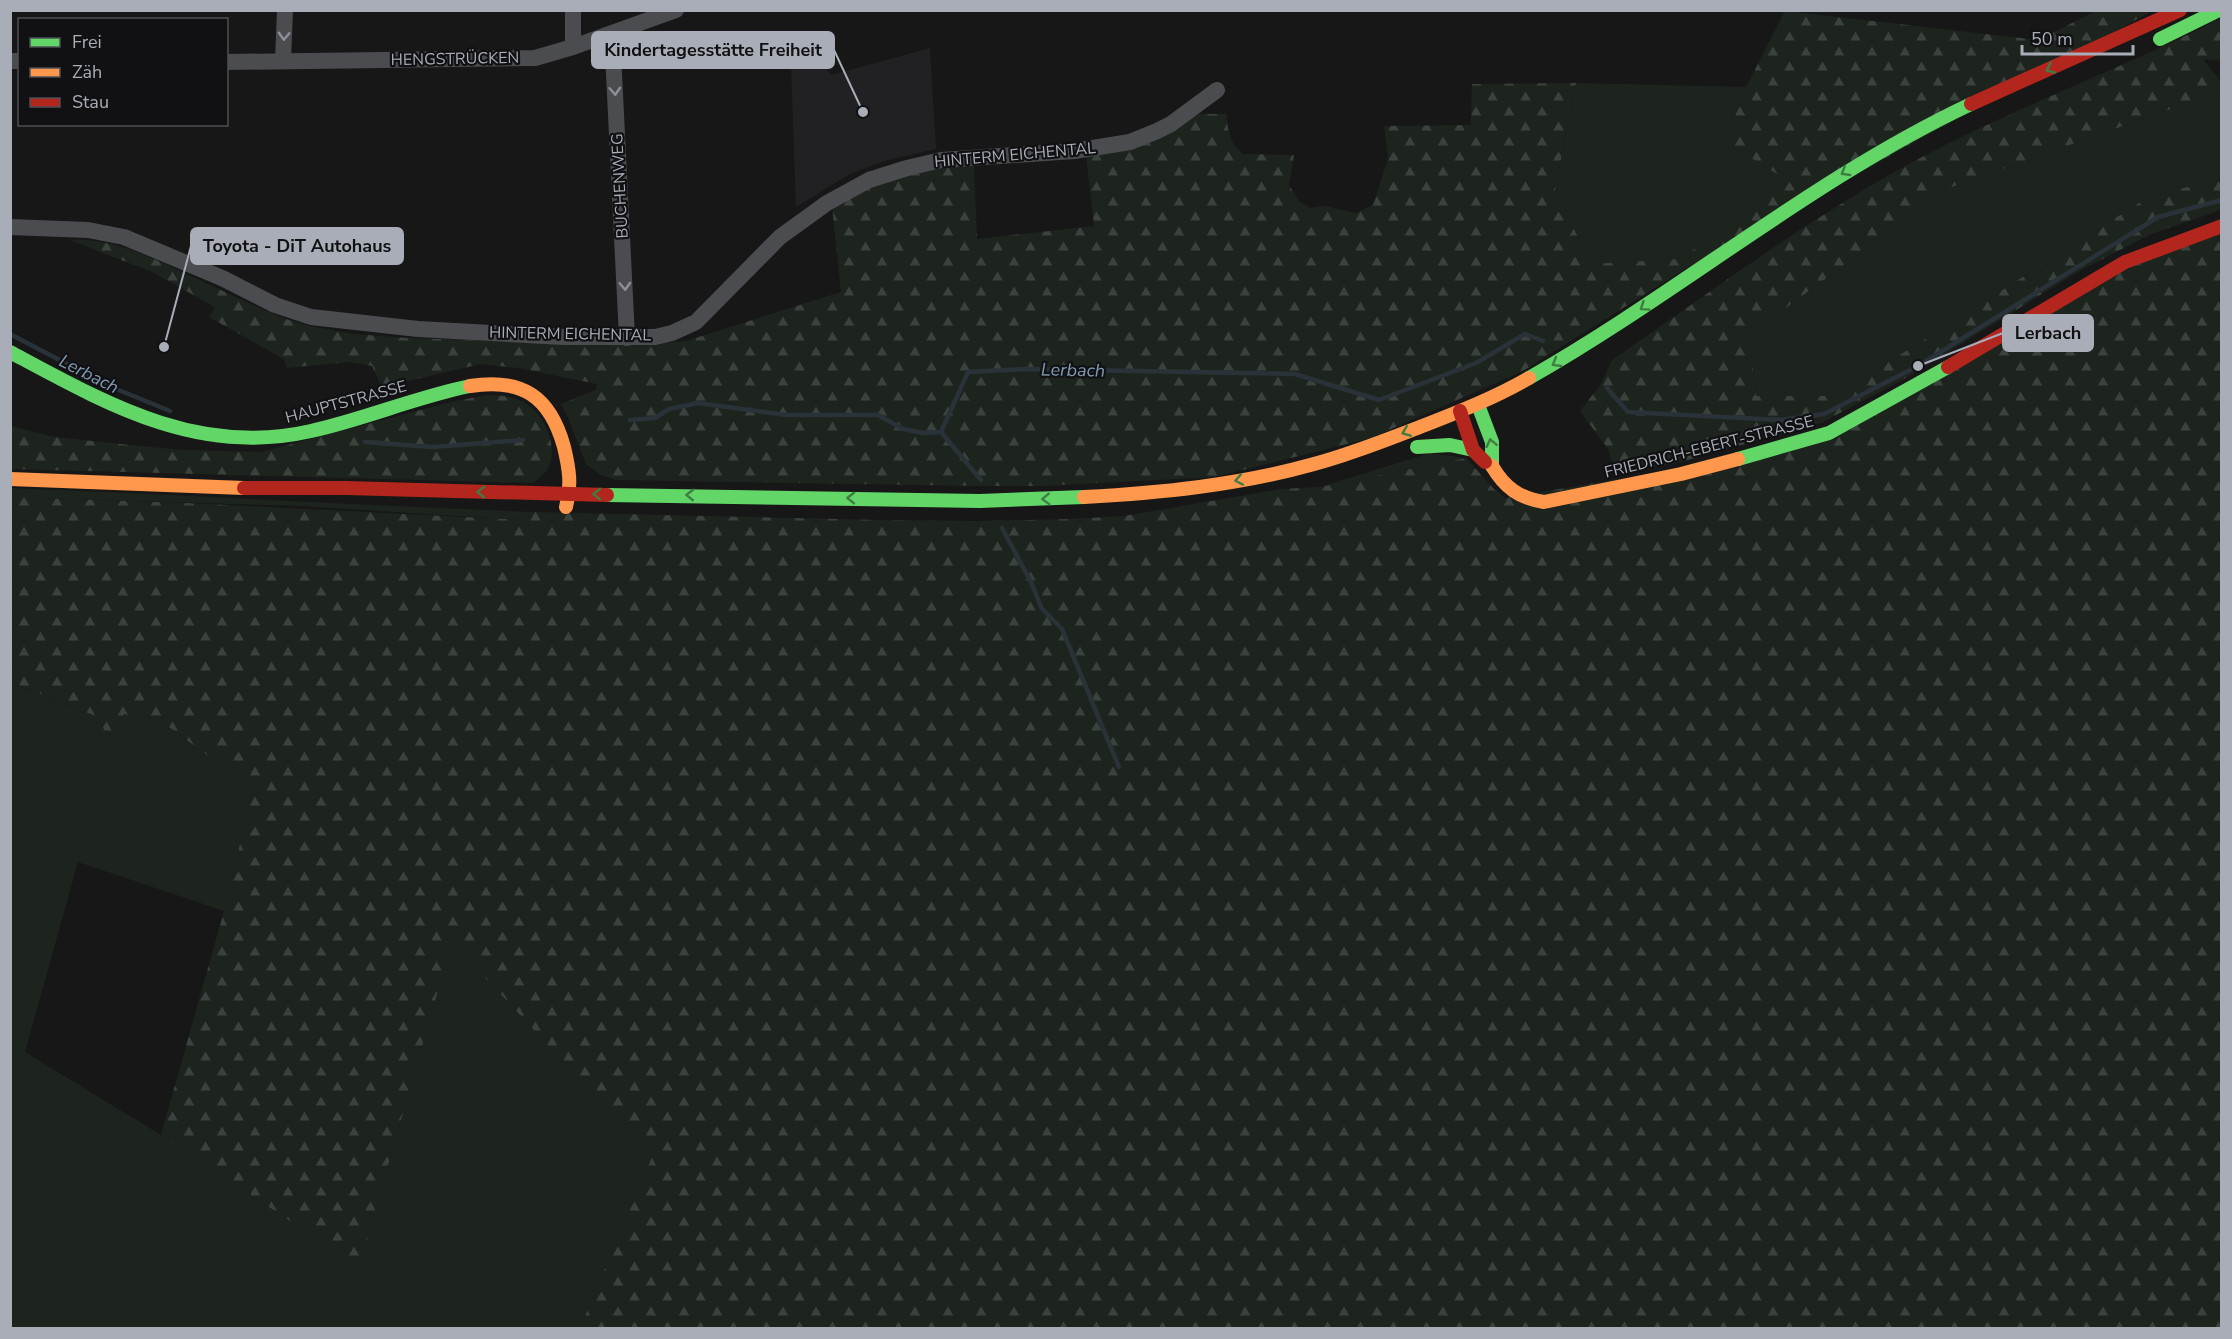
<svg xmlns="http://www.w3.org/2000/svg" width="2232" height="1339" viewBox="0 0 2232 1339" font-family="'Nunito Sans',sans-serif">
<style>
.built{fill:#212123}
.grass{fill:#1d241e}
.forest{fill:url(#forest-firs)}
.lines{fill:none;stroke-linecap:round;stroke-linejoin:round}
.stream{stroke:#2a3239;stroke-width:4.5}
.street{stroke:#4b4c50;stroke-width:16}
.fast{stroke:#63d668;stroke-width:14}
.slow{stroke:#ff974d;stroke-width:14}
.jam{stroke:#b3261e;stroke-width:14}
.oneway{stroke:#8c9099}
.oneway2{stroke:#3e7d42}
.labels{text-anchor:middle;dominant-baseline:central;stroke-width:4.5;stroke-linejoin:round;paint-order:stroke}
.street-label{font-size:16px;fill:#a8adb8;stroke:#111113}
.water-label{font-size:18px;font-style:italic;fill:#7f9bb3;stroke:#111113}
.leader{fill:none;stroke:#a8adb8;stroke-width:2}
.callout-dot{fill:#a8adb8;stroke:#111113;stroke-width:2}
.callout{fill:#a8adb8;stroke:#a8adb8;stroke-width:2}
.callout-label{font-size:18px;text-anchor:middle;font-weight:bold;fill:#111}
</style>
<defs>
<pattern id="forest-firs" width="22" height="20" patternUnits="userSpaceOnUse" patternTransform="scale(1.5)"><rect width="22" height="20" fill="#1d241e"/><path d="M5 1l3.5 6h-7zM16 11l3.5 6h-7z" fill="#3b413d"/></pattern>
</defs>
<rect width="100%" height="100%" fill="#171717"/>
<path class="built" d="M930,48L936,149L888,160L850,174L796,207L791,66L821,63L831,75Z"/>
<path class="grass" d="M1576,83L1746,87L1725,142L1791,182L1680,259L1591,265L1555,190Z
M2221,91V179L2150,196L1835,396H1756L1749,335L1949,188Z
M1430,453L1466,458L1320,487Z
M10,488C184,495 358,505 532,512L523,520L299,506L11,497Z
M10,682L98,717L107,735L116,739L124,714L169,727L253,789L224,911L78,862L25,1052L161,1135L359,1267L452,942L652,1157L580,1328H11Z"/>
<path class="forest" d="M1785,11L2038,40L2096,11H2152L1685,269L1523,371L1371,438L1215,477L1041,486H980L616,480L601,475L586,464L568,417L561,404L596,390L597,384L518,368L481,364L382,387L372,366L349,362L287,368L284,359L209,317L215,307L152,272L70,240C113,238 150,257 189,275C221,290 253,306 286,319L309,326L354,334L408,338L631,345L686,341L841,292L832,206L854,193L919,170L974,163L977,239L1094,226L1086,154L1194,114H1227C1227,130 1230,144 1243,154L1294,155L1289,185L1299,201L1310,208L1325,206L1356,213L1373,205L1388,159L1384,126L1471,125L1472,84L1576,83L1555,190L1591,264L1680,259L1790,182L1725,142L1746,87Z
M2221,18V61L2203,59L2221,82V91L1949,188L1749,335L1756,396H1835L2150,196L2221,179V210L2151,234L2081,270L1906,378L1821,423L1677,463L1616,475L1608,449L1580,411L1601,384L1612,360C1714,290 1814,214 1924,156C2021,105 2124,68 2221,18Z
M2221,233V1328H580L652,1157L452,942L359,1267L161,1135L224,911L253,789L169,727L124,714L117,739L107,736L98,717L11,682L10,497L186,503L523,520L532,512L878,520L975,521L1070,519L1124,516L1281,489L1320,487L1466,458L1494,489L1506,498L1812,446L2127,268Z
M486,395C498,395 512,396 523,402C545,413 560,448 547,470C543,475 538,479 533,483L11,469L10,426L55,437L130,445L183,450L261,452L451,402Z"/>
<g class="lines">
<path class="stream" d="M10,334L109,386L170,411
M1607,388L1628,412L1781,420L1824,414L1918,366L2158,217L2222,200
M630,420L655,418L669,409L698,403L786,415H878L903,429L923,433L941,432L968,372L1026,369L1295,374L1379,400L1476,363L1525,334L1543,341
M941,432L981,480
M365,442L433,447L523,440
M1002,528L1031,582L1042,609L1062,629L1119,767"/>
<path class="street" d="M612,33L627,338
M573,47V10
M10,61H20
M283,61L285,10
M226,62L535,58L573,47L676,10
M10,227L88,230L124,237L222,278L275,305L311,317L418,329L564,337H655L672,333L696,322L780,237L827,203L869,180L907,168L941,160L1074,151L1130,142L1157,131L1171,124L1217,90"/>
<path class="fast" d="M2160,39L2219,10
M10,352C107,404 198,457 311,431C365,419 416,397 470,386
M1529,378C1680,292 1814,178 1971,104
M1478,405L1492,442V466
M1417,447L1450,445L1473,450
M1738,459L1829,433L1948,367
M607,495L980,501L1084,497"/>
<path class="slow" d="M470,386C522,378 550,396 564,447C569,468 572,485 566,507
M1492,466C1505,488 1519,498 1544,502L1681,474L1738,459
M10,479L244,488
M1084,497C1161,493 1239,485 1314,464C1352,454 1389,439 1425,425C1461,411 1496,397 1529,378"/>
<path class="jam" d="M1971,104L2180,10
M1948,367L2125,262L2222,226
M1460,411L1473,450L1485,462
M244,488H346L607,495"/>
</g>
<defs><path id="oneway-chevron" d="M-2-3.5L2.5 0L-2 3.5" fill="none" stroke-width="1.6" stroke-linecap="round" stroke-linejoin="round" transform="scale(1.5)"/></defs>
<g class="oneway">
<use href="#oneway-chevron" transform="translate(284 36) rotate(92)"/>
<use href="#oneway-chevron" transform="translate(615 91) rotate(87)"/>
<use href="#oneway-chevron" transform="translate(625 286) rotate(87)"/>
</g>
<g class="oneway2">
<use href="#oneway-chevron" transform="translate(2050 69) rotate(156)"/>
<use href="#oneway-chevron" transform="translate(1845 172) rotate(149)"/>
<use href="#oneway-chevron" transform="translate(1644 307) rotate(146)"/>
<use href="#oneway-chevron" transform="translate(1556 363) rotate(150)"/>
<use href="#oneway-chevron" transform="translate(1406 432) rotate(158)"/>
<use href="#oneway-chevron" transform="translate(1491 443) rotate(-102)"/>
<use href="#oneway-chevron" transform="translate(1239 480) rotate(169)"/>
<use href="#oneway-chevron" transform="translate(481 492) rotate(-178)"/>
<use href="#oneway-chevron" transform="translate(597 494) rotate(-179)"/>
<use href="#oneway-chevron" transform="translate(690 495) rotate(-179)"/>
<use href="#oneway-chevron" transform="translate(851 498) rotate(-179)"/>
<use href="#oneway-chevron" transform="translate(1046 499) rotate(178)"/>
</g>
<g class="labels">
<g class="street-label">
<text transform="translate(455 59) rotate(-1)">HENGSTRÜCKEN</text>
<text transform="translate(1015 155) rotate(-5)">HINTERM EICHENTAL</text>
<text transform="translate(620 186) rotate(-93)">BUCHENWEG</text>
<text transform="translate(570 334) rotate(1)">HINTERM EICHENTAL</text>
<text transform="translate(346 402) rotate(-15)">HAUPTSTRASSE</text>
<text transform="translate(1709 447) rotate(-14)">FRIEDRICH-EBERT-STRASSE</text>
</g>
<g class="water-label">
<text transform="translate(1073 370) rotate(1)">Lerbach</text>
<text transform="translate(89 374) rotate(27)">Lerbach</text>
</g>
</g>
<path class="leader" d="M863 112L834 50M164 347L191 246M1918 366L2003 333"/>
<g class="callout-dot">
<circle cx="863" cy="112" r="6"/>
<circle cx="164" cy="347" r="6"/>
<circle cx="1918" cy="366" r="6"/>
</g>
<g class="callout">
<rect x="592" y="32" width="242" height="36" rx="6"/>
<rect x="191" y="228" width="212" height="36" rx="6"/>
<rect x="2003" y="315" width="90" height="36" rx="6"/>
</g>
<g class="callout-label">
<text x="713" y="56">Kindertagesstätte Freiheit</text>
<text x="297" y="252">Toyota - DiT Autohaus</text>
<text x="2048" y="339">Lerbach</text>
</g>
<rect width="2232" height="1339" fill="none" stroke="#a8adb8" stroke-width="24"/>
<rect x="18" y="18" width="210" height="108" fill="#111113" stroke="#4d4f55" stroke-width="1.5"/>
<rect x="30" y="38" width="30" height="9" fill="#63d668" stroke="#4d4f55" stroke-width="1.5"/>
<text x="72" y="48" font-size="18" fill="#a8adb8">Frei</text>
<rect x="30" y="68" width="30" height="9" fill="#ff974d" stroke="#4d4f55" stroke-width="1.5"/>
<text x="72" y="78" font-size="18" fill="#a8adb8">Zäh</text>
<rect x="30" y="98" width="30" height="9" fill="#b3261e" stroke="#4d4f55" stroke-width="1.5"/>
<text x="72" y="108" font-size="18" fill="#a8adb8">Stau</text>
<path d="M2022 45v9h111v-9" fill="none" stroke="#a8adb8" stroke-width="3"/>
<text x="2031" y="45" font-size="18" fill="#a8adb8" stroke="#111113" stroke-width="4.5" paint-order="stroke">50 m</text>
</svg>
